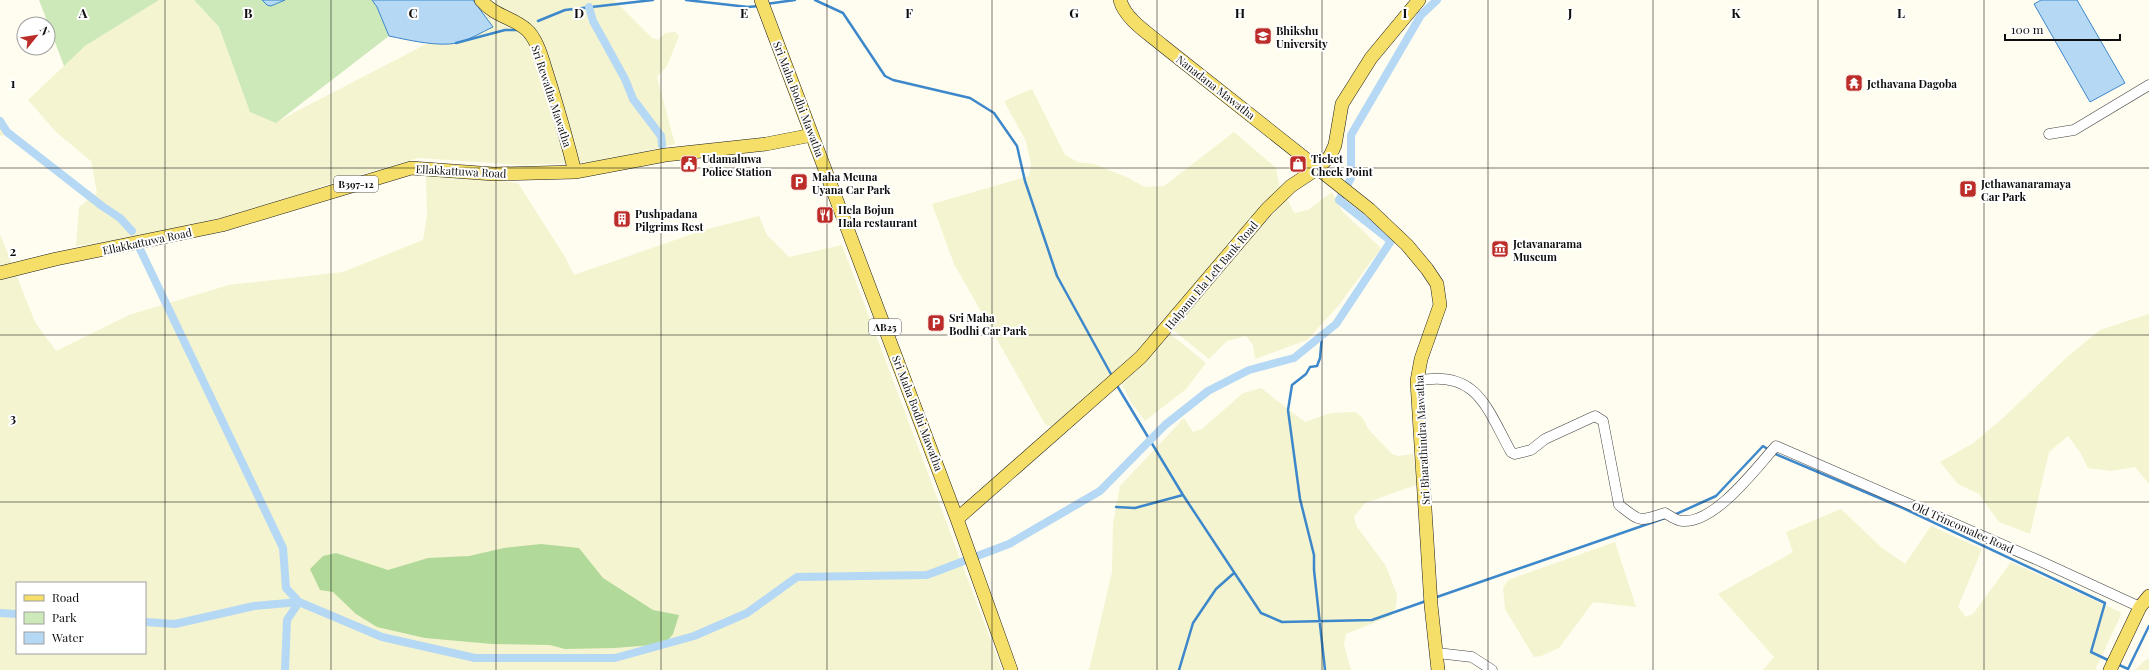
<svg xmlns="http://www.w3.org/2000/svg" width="2149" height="670" viewBox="0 0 2149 670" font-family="'Playfair Display',serif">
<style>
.farmland{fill:#f4f4d0;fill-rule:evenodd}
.green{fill:#cee9b9}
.forest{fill:#b1d999}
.water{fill:#b5d8f5;stroke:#3d87cb}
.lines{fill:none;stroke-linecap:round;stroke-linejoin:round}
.stream{stroke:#3d87cb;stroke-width:2.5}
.canal{stroke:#b5d8f5;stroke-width:8}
.minor-casing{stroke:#414141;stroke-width:11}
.major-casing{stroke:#1f1f1f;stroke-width:14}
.minor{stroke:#fff;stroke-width:10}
.major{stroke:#f6df68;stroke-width:13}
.grid{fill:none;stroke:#0e0e0e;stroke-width:1;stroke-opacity:0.55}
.labels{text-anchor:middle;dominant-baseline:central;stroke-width:4;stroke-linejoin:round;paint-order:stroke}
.shield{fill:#fff;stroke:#565656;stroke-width:1}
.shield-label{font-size:10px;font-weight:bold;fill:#0e0e0e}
.poi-label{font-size:11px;font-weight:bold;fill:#0e0e0e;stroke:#fff;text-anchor:start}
.street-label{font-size:11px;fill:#0e0e0e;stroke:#fff}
.grid-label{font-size:13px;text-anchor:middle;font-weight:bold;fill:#0e0e0e;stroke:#fff;stroke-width:4;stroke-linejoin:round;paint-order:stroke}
</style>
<rect width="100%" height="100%" fill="#fffdef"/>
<path class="farmland" d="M159,0H194L219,27L250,112L276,122L434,40L496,0H614L652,38L658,40L665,33L675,32L679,36L667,66L657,77L675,144L597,162L522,165L419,158L338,181L246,212L131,239L76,246L79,207L97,193L91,161L56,132L28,100L85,46Z
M1032,89L1065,155L1078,162L1094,164L1129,178L1144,187L1164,186L1234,132L1276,168L1280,188L1229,242L1168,317L1140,348L1054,428L1045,424L954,264L932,204L1029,176L1031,165L1026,141L1004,101Z
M0,116L6,123L5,135L0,136Z
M431,172L518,183L565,257L574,275L704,230L759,216L767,235L789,257L842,245L1002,670H0V234L35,322L56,351L129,315L229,285L343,272L423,240L427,216L426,176ZM17,583H145V653H17Z
M1332,192L1343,212L1381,248L1339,305L1307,340L1255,359L1253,345L1246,336L1227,341L1209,359L1172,329L1287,198L1294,213L1308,210Z
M2149,314V484L2135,467L2111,471L2088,468L2080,452L2068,436L2049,452L2030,534L1999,522L1979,494L1958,484L1940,462L1972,444L2003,418L2066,358L2100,330Z
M1169,333L1206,363L1186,389L1145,421L1131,402L1120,381Z
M1261,388L1305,422L1331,413L1355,412L1362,417L1369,430L1392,454L1398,456L1413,454L1419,484L1365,503L1354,517L1357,527L1386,566L1397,595L1396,607L1391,616L1346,634L1344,645L1351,670H1089L1112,572L1113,524L1120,486L1184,418L1193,432L1202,429L1243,393Z
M1841,509L1882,548L1905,564L1931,526L1982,549L1958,607L1966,617L1973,614L2011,562L2120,612L2121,615L2095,670H1763L1774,657L1718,594L1793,552L1786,532Z
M1615,542L1636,607L1593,602L1559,648L1541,656L1534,657L1505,609L1503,588L1508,580Z
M2149,658V670H2135L2143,662Z"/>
<path class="green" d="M39,0H159L85,46L64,66Z
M194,0H262L267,5L271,6L285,0H372L377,7L389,36L276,123L250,112L219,27Z"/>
<path class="forest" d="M541,544L579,548L603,578L653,610L679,615L673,634L665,644L614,648L565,649L550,645L492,644L425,638L377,627L356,614L333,592L320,590L310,569L323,556L336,553L388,570L428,558L469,556L504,548Z"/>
<path class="water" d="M262,0H285L271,6L267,5Z
M372,0H473L493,27C482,32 469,40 457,43C438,47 408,40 389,36L377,7Z
M2041,0H2077L2125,83L2090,102L2034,4Z"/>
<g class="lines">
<path class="stream" d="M686,0L748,7L759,6
M815,0L843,13L885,76L893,80L970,98L994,113L1017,146L1025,181L1057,276L1112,376
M766,4L795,0
M538,21L565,10L653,0
M456,43L505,30H520
M1322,336L1320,358L1317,366L1310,367L1306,374L1292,385L1288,410L1300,499L1314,555V570L1325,670
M1116,384L1183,495L1261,613L1282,622L1372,620L1426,601
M1773,453L1903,508L2105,603L2091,652L2110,661
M1116,507L1135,508L1183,495
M1674,515L1716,496L1763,446L1769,450
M1434,598L1668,517
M2117,664L2128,669L2149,626
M1179,670L1193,623L1216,589L1234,573"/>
<path class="canal" d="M589,7L593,21L625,79L633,99L661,136L662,145
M0,121L7,132L102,206L120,218L132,231
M139,247L283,548L286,588L299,602L287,620L285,670
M0,613L17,614
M145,622L175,624L254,606L299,602L382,637L475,658H615L694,636L747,613L797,577L927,575L1009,544L1100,491L1165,425L1208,391L1249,370L1294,358L1336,324L1391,241L1339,200L1351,178V135L1421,15L1437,0"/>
<defs>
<path id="minor" d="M2049,134L2074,130L2149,85
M1417,381C1477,368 1487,409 1511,452L1515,454L1531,450L1545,439L1595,416L1603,421L1619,505C1641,522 1638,522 1665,513C1670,516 1677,521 1682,521C1715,524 1756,468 1776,446L2040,561L2140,607
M1437,653L1472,657L1492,670"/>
<path id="major" d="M481,0C496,18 515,17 529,32C539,44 543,62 548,77C558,109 567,140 575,172
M761,0L957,519L1011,670
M1120,0C1125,19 1148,33 1162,45L1369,209L1407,245L1427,269L1437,284L1440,305L1421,359L1417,381L1431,605L1438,670
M0,273L56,259L222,225L411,168L494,174L575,172L665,155L766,144L812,135
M957,519L1141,357L1267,209L1291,186L1318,168L1330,156L1335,145L1342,104L1371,58L1419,0
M2110,670L2140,607L2149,596"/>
</defs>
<use href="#minor" class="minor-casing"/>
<use href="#major" class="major-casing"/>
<use href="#minor" class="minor"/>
<use href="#major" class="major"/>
</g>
<path class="grid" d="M165,0V670M331,0V670M496,0V670M661,0V670M827,0V670M992,0V670M1157,0V670M1322,0V670M1488,0V670M1653,0V670M1818,0V670M1984,0V670M0,168H2149M0,335H2149M0,502H2149"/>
<defs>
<symbol id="university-square" viewBox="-11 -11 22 22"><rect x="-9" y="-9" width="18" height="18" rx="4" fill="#bc2c28" stroke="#fff"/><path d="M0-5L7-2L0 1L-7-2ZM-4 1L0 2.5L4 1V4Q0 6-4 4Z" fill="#fff"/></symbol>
<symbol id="temple-square" viewBox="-11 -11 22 22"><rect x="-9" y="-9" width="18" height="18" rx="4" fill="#bc2c28" stroke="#fff"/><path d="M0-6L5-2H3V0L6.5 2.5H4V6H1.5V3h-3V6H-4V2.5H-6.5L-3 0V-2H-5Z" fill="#fff"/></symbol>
<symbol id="civic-square" viewBox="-11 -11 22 22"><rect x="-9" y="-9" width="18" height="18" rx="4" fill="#bc2c28" stroke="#fff"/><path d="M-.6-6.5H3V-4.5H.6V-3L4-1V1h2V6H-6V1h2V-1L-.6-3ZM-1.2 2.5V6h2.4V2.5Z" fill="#fff"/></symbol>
<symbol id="shop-square" viewBox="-11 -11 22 22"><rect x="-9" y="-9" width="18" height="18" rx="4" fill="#bc2c28" stroke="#fff"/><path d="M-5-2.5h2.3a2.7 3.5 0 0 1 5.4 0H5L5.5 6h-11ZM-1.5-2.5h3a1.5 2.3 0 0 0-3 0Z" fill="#fff"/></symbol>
<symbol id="parking-square" viewBox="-11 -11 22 22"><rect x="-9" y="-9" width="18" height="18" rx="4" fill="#bc2c28" stroke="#fff"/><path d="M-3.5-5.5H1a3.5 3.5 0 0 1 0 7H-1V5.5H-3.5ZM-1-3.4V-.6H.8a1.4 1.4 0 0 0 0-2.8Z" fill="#fff"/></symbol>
<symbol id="restaurant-square" viewBox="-11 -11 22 22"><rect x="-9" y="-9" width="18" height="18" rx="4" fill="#bc2c28" stroke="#fff"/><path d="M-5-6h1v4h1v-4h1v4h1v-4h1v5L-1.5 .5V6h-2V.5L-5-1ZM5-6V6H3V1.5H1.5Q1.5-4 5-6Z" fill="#fff"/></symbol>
<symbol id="building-square" viewBox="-11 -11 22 22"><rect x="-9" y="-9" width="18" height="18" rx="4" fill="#bc2c28" stroke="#fff"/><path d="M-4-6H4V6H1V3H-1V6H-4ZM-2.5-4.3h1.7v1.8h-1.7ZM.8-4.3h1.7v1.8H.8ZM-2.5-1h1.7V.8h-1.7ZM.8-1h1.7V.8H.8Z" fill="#fff"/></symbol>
<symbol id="museum-square" viewBox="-11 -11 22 22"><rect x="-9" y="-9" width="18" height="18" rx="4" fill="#bc2c28" stroke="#fff"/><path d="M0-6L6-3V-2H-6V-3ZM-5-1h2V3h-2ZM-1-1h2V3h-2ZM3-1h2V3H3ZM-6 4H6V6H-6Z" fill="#fff"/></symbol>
</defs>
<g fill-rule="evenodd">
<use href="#university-square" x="1253" y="26" width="20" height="20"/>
<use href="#temple-square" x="1844" y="73" width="20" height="20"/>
<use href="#civic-square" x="679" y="154" width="20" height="20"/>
<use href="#shop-square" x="1288" y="154" width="20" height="20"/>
<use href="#parking-square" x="789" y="172" width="20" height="20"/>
<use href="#parking-square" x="1958" y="179" width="20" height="20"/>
<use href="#restaurant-square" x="815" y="205" width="20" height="20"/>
<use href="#building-square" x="612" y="209" width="20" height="20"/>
<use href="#museum-square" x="1490" y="239" width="20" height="20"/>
<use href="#parking-square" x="926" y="313" width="20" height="20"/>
</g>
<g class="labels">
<g class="shield">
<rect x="334" y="176" width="44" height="16" rx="3"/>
<rect x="869" y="319" width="32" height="16" rx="3"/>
</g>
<g class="shield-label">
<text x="356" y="184">B397-12</text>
<text x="885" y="327">AB25</text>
</g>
<g class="poi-label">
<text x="1276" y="30">Bhikshu<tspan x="1276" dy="13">University</tspan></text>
<text x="1867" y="83">Jethavana Dagoba</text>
<text x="702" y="158">Udamaluwa<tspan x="702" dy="13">Police Station</tspan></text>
<text x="1311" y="158">Ticket<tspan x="1311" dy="13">Check Point</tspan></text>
<text x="812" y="176">Maha Meuna<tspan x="812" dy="13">Uyana Car Park</tspan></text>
<text x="1981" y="183">Jethawanaramaya<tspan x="1981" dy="13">Car Park</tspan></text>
<text x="838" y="209">Hela Bojun<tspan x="838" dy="13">Hala restaurant</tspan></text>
<text x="635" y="213">Pushpadana<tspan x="635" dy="13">Pilgrims Rest</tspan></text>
<text x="1513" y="243">Jetavanarama<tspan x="1513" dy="13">Museum</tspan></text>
<text x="949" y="317">Sri Maha<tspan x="949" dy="13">Bodhi Car Park</tspan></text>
</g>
<g class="street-label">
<text transform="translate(1216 87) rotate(38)">Nanadana Mawatha</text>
<text transform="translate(552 96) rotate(72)">Sri Rewatha Mawatha</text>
<text transform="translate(799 99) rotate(69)">Sri Maha Bodhi Mawatha</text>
<text transform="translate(461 171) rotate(3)">Ellakkattuwa Road</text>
<text transform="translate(147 241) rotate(-12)">Ellakkattuwa Road</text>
<text transform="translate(1211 275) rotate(-50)">Halpanu Ela Left Bank Road</text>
<text transform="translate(918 413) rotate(69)">Sri Maha Bodhi Mawatha</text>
<text transform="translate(1422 440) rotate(-93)">Sri Bharathindra Mawatha</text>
<text transform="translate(1963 527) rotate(24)">Old Trincomalee Road</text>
</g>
</g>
<g class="grid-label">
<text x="83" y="18">A</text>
<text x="248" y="18">B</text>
<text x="413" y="18">C</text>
<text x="579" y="18">D</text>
<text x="744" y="18">E</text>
<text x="909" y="18">F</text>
<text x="1074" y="18">G</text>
<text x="1240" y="18">H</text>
<text x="1405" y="18">I</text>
<text x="1570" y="18">J</text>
<text x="1736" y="18">K</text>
<text x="1901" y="18">L</text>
<text x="13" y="88">1</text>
<text x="13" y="256">2</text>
<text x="13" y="423">3</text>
</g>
<rect x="16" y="582" width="130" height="72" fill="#ffffff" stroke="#9f9f9f"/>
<rect x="24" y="595" width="20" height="6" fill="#f6df68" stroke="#9f9f9f"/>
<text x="52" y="602" font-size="12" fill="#0e0e0e">Road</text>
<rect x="24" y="612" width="20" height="12" fill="#cee9b9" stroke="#9f9f9f"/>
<text x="52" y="622" font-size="12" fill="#0e0e0e">Park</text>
<rect x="24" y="632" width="20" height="12" fill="#b5d8f5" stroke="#9f9f9f"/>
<text x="52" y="642" font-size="12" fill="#0e0e0e">Water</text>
<g transform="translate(36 36) rotate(60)"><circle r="19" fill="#ffffff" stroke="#9f9f9f"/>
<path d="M0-3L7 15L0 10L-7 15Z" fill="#bc2c28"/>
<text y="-6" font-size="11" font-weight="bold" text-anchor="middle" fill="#0e0e0e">N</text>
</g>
<path d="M2005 34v6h115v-6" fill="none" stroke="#0e0e0e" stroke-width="2"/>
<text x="2011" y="34" font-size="12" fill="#0e0e0e" stroke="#ffffff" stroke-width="3" paint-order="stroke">100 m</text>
</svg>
